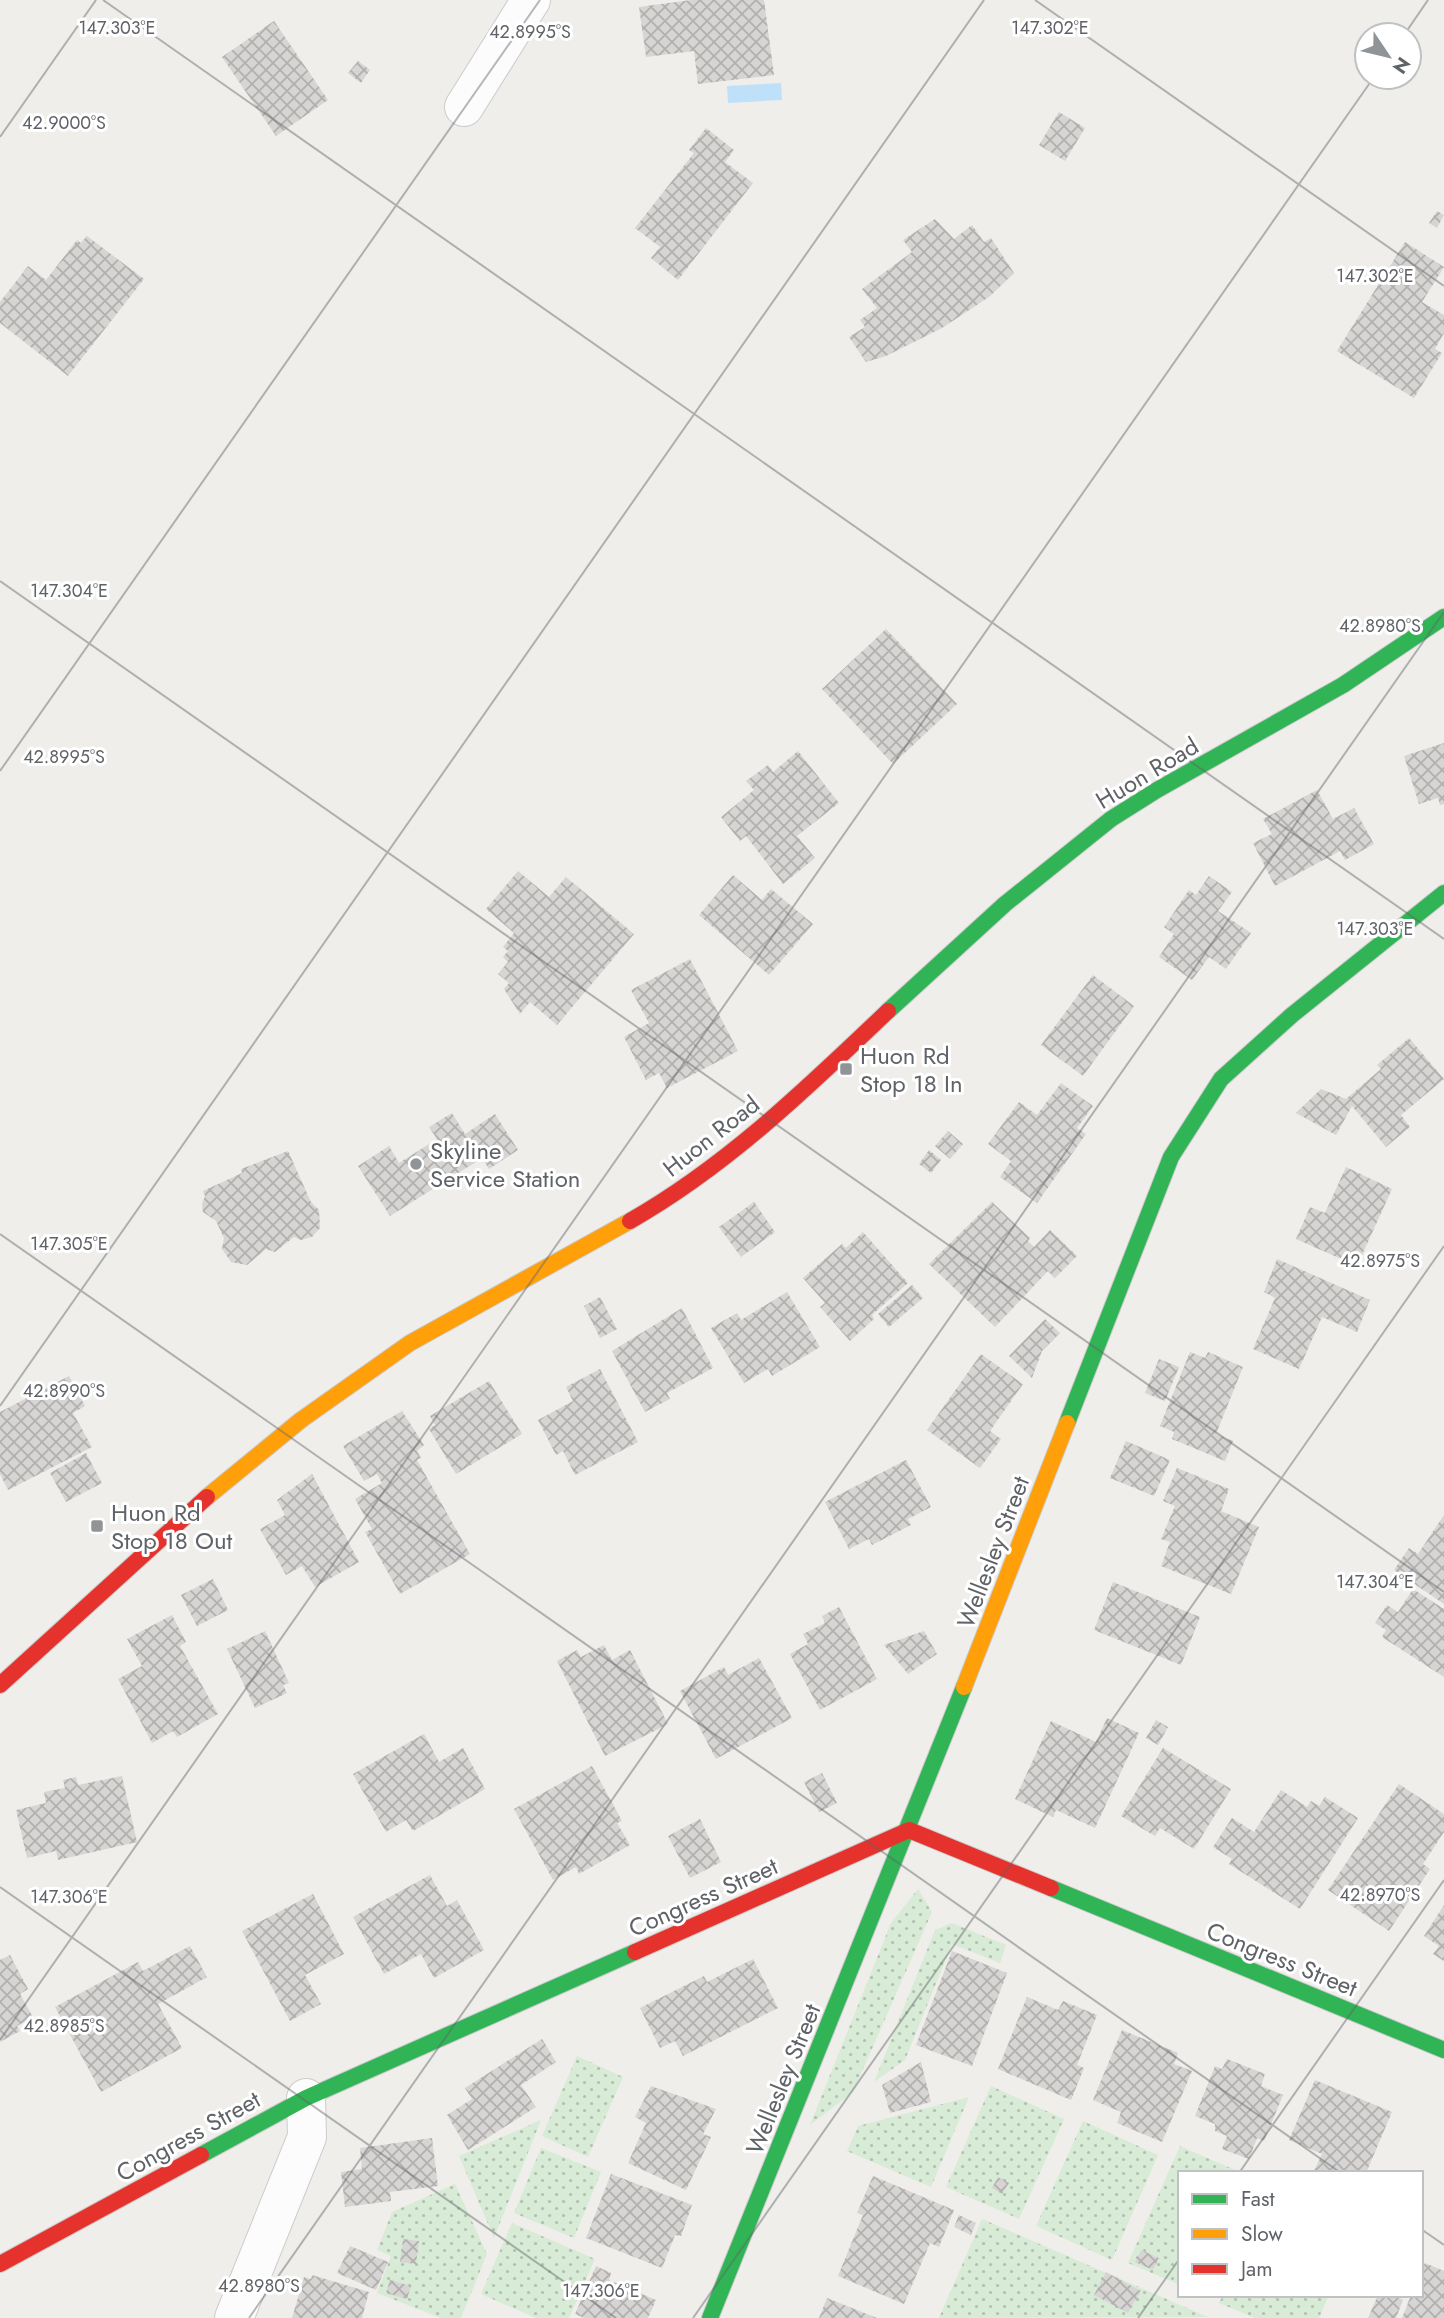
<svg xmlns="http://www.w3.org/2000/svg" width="1444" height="2318" viewBox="0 0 1444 2318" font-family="Jost,sans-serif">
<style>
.grass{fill:url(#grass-dots)}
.water{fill:#bfe0f9}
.building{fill:url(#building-cross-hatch)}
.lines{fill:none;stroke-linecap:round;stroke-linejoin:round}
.street-casing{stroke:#cbcccc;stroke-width:40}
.fast-casing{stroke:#cacacb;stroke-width:18}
.slow-casing{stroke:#cacacb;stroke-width:18}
.jam-casing{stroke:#cacacb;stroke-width:18}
.street{stroke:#fdfcfc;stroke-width:38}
.fast{stroke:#30b455;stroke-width:16}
.slow{stroke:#ff9f0a;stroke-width:16}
.jam{stroke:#e5322d;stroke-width:16}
.ticks{fill:none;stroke:#5f6368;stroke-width:2;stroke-opacity:0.45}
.poi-dot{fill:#919496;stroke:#fff;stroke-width:2.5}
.labels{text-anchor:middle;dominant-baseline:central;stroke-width:6;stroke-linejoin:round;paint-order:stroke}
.street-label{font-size:24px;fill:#5f6368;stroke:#fff}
.poi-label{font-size:24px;fill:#5f6368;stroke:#fff;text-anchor:start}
.ticks-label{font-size:18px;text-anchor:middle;fill:#5f6368;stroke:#fff;stroke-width:6;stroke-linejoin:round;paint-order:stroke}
</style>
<defs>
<pattern id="grass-dots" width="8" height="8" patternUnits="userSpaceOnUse" patternTransform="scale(1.75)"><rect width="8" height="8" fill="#d8ebd6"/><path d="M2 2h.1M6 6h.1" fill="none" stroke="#b2c2b1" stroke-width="1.8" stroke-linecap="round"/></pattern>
<pattern id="building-cross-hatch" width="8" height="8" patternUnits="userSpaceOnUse" patternTransform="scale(1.75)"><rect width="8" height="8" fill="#d6d5d3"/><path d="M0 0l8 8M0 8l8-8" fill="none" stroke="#b1b0af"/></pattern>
</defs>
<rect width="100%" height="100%" fill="#efeeea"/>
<path class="grass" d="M918,1889L932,1912L853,2092L810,2125L891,1923Z
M952,1923L1006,1945L1000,1963L952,1944L905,2060L874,2082L935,1930Z
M577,2056L623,2077L588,2157L542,2136Z
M991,2086L1064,2119L1019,2219L946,2187Z
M969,2097L931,2187L847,2151L858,2126Z
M541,2120L494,2238L459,2156Z
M1083,2121L1158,2155L1112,2260L1036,2226Z
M1180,2146L1242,2173H1180V2285L1128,2263Z
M541,2148L601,2172L574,2238L514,2213Z
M455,2184L487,2254L461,2318H441L377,2293L391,2256L377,2250L392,2212Z
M982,2219L1208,2317L939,2318Z
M512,2223L595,2259L569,2318H536L481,2294Z
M1223,2295H1329L1319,2318H1255L1219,2303Z"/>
<path class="water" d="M781,83L782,100L728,103L727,86Z"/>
<path class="building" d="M691,0H764L774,75L698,84L694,51L646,57L639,7Z
M274,21L328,100L276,136L222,57Z
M358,61L370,70L361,83L348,73Z
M1059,112L1085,128L1065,161L1039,145Z
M706,128L734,150L725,162L753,183L678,280L651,258L660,247L635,228L694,153L689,150Z
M1437,211L1444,215L1437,228L1429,223Z
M935,219L954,239L972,225L984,242L991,238L1014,273L989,297L942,328L886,356L866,362L849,337L865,327L860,320L877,308L862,289L912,252L903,240Z
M87,236L144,279L68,376L0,323V302L28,266L46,280L77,240L81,243Z
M1405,242L1444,267L1422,302L1444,315V333L1435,349L1442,353L1414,398L1337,351Z
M886,629L957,704L893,764L822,689Z
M1444,743V804L1440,805L1438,798L1419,804L1404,756Z
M798,751L839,803L797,836L815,858L783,884L746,836L740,841L721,817L754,790L746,781L768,765L773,772Z
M1317,790L1333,819L1354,808L1374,844L1345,860L1340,851L1275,886L1253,843L1272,834L1263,819Z
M518,871L549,897L566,877L634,934L557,1025L530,1002L520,1014L504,989L509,983L498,974L508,962L503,957L508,951L503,947L514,933L486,909Z
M733,875L762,900L771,889L813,924L769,975L699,915Z
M1209,876L1232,892L1218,911L1251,933L1226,969L1209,957L1192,980L1159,957L1174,934L1164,927L1189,890L1196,895Z
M690,959L738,1051L667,1088L659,1073L646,1080L624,1037L649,1023L631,990Z
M1093,975L1134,1006L1083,1076L1041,1045Z
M1409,1038L1444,1079L1401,1115L1410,1127L1386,1147L1352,1106L1336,1135L1296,1113L1321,1089L1346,1099L1381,1069L1377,1065Z
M1061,1083L1093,1106L1077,1128L1086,1134L1037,1203L1000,1177L1011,1161L988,1144L1019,1102L1037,1115Z
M452,1113L465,1134L495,1114L518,1150L489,1169L482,1158L390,1216L358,1166L389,1146L399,1163L437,1139L429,1127Z
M948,1131L963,1144L950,1159L935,1146Z
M929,1150L941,1160L931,1173L919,1164Z
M288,1151L311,1202L319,1210L320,1228L312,1237L301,1240L294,1237L275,1252L266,1249L247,1265L231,1262L222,1249L224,1238L216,1221L203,1212L202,1204L205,1196L203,1191L242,1173L241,1169Z
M1346,1167L1392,1189L1357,1266L1296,1239L1310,1207L1325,1213Z
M754,1202L775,1232L741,1257L719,1227Z
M992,1202L1030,1238L1028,1241L1034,1247L1050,1230L1077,1256L1055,1278L1048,1271L995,1327L929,1264Z
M863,1232L908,1283L872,1315L874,1319L850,1341L820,1307L825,1303L803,1278L842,1244L846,1248Z
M1277,1259L1370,1300L1357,1332L1322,1317L1299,1369L1253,1349L1275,1298L1264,1292Z
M912,1285L923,1298L889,1327L878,1314Z
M787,1292L820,1347L772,1376L768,1369L744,1383L711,1328L737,1313L741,1320Z
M600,1297L617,1329L600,1338L584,1306Z
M682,1308L713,1368L667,1393L670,1399L645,1412L612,1351Z
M1045,1319L1060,1333L1042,1351L1032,1378L1009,1356Z
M1190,1352L1205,1358L1208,1352L1243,1367L1216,1434L1233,1441L1225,1461L1172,1439L1174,1432L1160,1426Z
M981,1354L1023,1384L990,1431L1001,1439L980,1468L927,1430Z
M1159,1359L1179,1367L1165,1401L1145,1393Z
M600,1369L638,1442L575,1475L563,1451L556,1455L538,1420L573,1401L566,1387Z
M69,1376L85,1406L73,1413L92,1447L8,1490L0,1474V1412Z
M489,1381L522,1434L456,1474L429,1429L435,1425L430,1416Z
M402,1411L424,1445L417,1451L421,1458L417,1460L470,1554L400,1594L365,1532L372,1529L355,1499L382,1483L377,1474L364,1481L343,1446Z
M1126,1441L1170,1460L1154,1496L1110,1478Z
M86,1453L102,1483L66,1502L50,1473Z
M906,1460L931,1507L908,1519L911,1525L872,1545L869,1539L849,1549L825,1502Z
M1177,1468L1229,1489L1221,1511L1259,1527L1231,1594L1161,1566L1170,1542L1161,1539L1175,1506L1163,1501Z
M312,1474L359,1562L315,1587L302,1566L286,1575L260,1529L285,1515L277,1500Z
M1444,1515V1604L1394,1570L1409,1548L1418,1554Z
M213,1579L228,1610L197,1626L181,1595Z
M1113,1582L1200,1617L1181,1665L1094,1630Z
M1413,1589L1444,1609V1677L1382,1637L1386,1630L1375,1623L1387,1605L1398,1612Z
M839,1607L877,1679L820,1710L790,1654L808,1644L803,1634L825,1623L822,1616Z
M172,1615L186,1642L180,1646L218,1714L177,1737L173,1731L152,1743L118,1679L142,1666L127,1639Z
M265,1631L289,1683L283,1685L287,1693L255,1708L227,1649Z
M924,1631L937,1654L908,1674L884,1645Z
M604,1645L612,1660L630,1650L668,1724L605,1756L557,1661L577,1650L581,1657Z
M759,1658L792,1718L716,1759L680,1691L724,1667L728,1675Z
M1107,1718L1139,1733L1095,1828L1056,1810L1053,1817L1015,1799L1051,1721L1096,1742Z
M1156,1720L1168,1727L1158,1745L1146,1738Z
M424,1734L439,1762L463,1748L485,1789L413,1831L406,1820L386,1832L353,1774Z
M1163,1748L1231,1789L1194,1849L1160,1828L1155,1836L1121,1816Z
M592,1766L622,1821L617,1823L630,1845L579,1874L576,1867L553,1880L514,1809Z
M822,1773L837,1803L819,1812L804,1782Z
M122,1776L137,1842L58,1860L56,1851L27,1858L16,1810L46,1803L44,1792L65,1788L63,1780L76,1777L78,1785Z
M1399,1784L1444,1814V1832L1423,1864L1430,1869L1389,1931L1328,1890Z
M1281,1790L1307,1807L1311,1801L1319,1806L1325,1797L1358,1818L1300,1909L1229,1864L1232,1859L1213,1847L1232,1818L1254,1832Z
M700,1819L721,1862L690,1878L668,1836Z
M430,1875L447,1906L457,1900L484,1950L434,1978L421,1954L384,1974L353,1917Z
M313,1894L344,1954L305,1975L321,2004L290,2021L242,1931Z
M1444,1905V1961L1433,1954L1439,1946L1424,1936Z
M190,1946L207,1977L158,2004L182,2048L101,2092L55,2007L138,1962L143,1971Z
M952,1951L1007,1973L972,2066L916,2045Z
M10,1955L28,1989L20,1994L33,2017L17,2026L20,2031L0,2042V1960Z
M753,1959L778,2008L683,2056L675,2041L660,2048L640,2008L704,1976L707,1982Z
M1027,1997L1058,2010L1063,2001L1097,2015L1077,2065L1084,2068L1071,2100L998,2069Z
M1122,2030L1178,2053L1174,2064L1192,2071L1162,2142L1117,2123L1121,2112L1093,2100Z
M542,2039L556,2062L521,2085L536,2107L468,2150L447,2115L472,2099L465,2088Z
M1227,2059L1265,2074L1261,2086L1283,2095L1264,2141L1257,2138L1249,2159L1222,2149L1227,2136L1215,2131V2124L1195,2116L1215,2066L1222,2069Z
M921,2062L931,2102L890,2113L882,2085Z
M1315,2080L1392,2112L1366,2173H1313L1322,2154L1289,2140Z
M651,2086L716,2109L703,2134L711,2137L686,2190L628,2163L646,2123L635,2117Z
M432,2138L438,2186L390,2192L391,2201L345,2207L341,2172L362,2169L360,2148Z
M611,2174L692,2205L681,2236L675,2235L662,2268L586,2238Z
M873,2176L954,2210L939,2247L930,2243L904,2304L838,2276L863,2215L857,2213Z
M998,2177L1009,2183L1002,2194L992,2188Z
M959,2215L976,2223L971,2235L954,2227Z
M403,2239L419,2241L416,2264L400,2262Z
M350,2246L388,2262L376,2290L337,2273Z
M1141,2250L1159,2258L1153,2270L1135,2262Z
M1425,2263L1444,2271V2318H1402L1411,2295H1421V2271Z
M596,2266L611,2273L609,2280L656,2300L648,2318H584L575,2314Z
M1106,2272L1141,2291L1128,2313L1094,2295Z
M312,2275L369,2292L362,2318H292L304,2277L311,2279Z
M390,2280L411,2286L407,2299L386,2293Z
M1378,2295H1394L1403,2300L1396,2318H1368Z
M827,2298L877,2318H819Z"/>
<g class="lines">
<defs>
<path id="street" d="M464,107L531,0
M234,2318L307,2137L306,2098"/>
<path id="fast" d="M888,1011L1005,904L1111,819L1157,790L1343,685L1444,617
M1067,1423L1171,1157L1221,1079L1292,1015L1444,893
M1051,1888L1444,2050
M201,2155L306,2098L635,1952
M710,2318L964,1687"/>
<path id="slow" d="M207,1497L301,1420L410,1343L630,1221
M964,1687L1067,1423"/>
<path id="jam" d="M630,1221C728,1165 807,1088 888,1011
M0,1685L207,1497
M635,1952L909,1830L1051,1888
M0,2264L201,2155"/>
</defs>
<use href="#street" class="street-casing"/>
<use href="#fast" class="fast-casing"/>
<use href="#slow" class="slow-casing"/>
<use href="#jam" class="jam-casing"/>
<use href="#street" class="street"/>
<use href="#fast" class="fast"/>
<use href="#slow" class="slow"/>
<use href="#jam" class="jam"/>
</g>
<path class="ticks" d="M103,0L1444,939M1035,0L1444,286M1404,35L1428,0M0,137L96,0M0,581L1444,1592M0,771L540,0M0,1234L1341,2173M0,1406L984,0M0,1887L616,2318M0,2040L1374,77M1239,2173L1444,1880M1421,2229L1444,2245M249,2318L1444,612M693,2318L1444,1246M1138,2318L1180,2258"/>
<g class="poi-dot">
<rect x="839" y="1062" width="14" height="14" rx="3.5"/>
<circle cx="416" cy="1164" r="7"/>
<rect x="90" y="1519" width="14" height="14" rx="3.5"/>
</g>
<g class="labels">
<g class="street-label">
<text transform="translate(1147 773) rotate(-31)">Huon Road</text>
<text transform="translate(711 1136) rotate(-38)">Huon Road</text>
<text transform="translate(993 1552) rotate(-69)">Wellesley Street</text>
<text transform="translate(703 1897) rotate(-24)">Congress Street</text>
<text transform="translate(1282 1959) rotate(22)">Congress Street</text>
<text transform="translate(783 2079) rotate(-68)">Wellesley Street</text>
<text transform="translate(188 2136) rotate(-29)">Congress Street</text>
</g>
<g class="poi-label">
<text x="860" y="1055">Huon Rd<tspan x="860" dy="28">Stop 18 In</tspan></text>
<text x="430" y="1150">Skyline<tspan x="430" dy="28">Service Station</tspan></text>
<text x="111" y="1512">Huon Rd<tspan x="111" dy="28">Stop 18 Out</tspan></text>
</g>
</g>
<g class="ticks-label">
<text x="117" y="34">147.303°E</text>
<text x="1050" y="34">147.302°E</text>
<text x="530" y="38">42.8995°S</text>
<text x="64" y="129">42.9000°S</text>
<text x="1375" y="282">147.302°E</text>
<text x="69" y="597">147.304°E</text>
<text x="1380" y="632">42.8980°S</text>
<text x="64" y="763">42.8995°S</text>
<text x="1375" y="935">147.303°E</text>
<text x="69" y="1250">147.305°E</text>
<text x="1380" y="1267">42.8975°S</text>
<text x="64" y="1397">42.8990°S</text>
<text x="1375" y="1588">147.304°E</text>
<text x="1380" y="1901">42.8970°S</text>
<text x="69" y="1903">147.306°E</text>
<text x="64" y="2032">42.8985°S</text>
<text x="259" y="2292">42.8980°S</text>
<text x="601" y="2297">147.306°E</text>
</g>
<rect x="1178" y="2171" width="245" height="126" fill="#ffffff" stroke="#bfc1c3" stroke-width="2"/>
<rect x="1192" y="2194" width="35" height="10" fill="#30b455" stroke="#bfc1c3" stroke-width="2"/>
<text x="1241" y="2206" font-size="21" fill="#5f6368">Fast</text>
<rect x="1192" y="2229" width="35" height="10" fill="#ff9f0a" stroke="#bfc1c3" stroke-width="2"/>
<text x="1241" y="2241" font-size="21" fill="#5f6368">Slow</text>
<rect x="1192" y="2264" width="35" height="10" fill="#e5322d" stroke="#bfc1c3" stroke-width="2"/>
<text x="1241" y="2276" font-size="21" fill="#5f6368">Jam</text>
<g transform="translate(1388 56) rotate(125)"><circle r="33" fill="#ffffff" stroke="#bfc1c3" stroke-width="2"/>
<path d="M0-5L12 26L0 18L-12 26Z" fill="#919496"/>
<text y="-10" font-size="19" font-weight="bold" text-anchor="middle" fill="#5f6368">N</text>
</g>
</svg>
